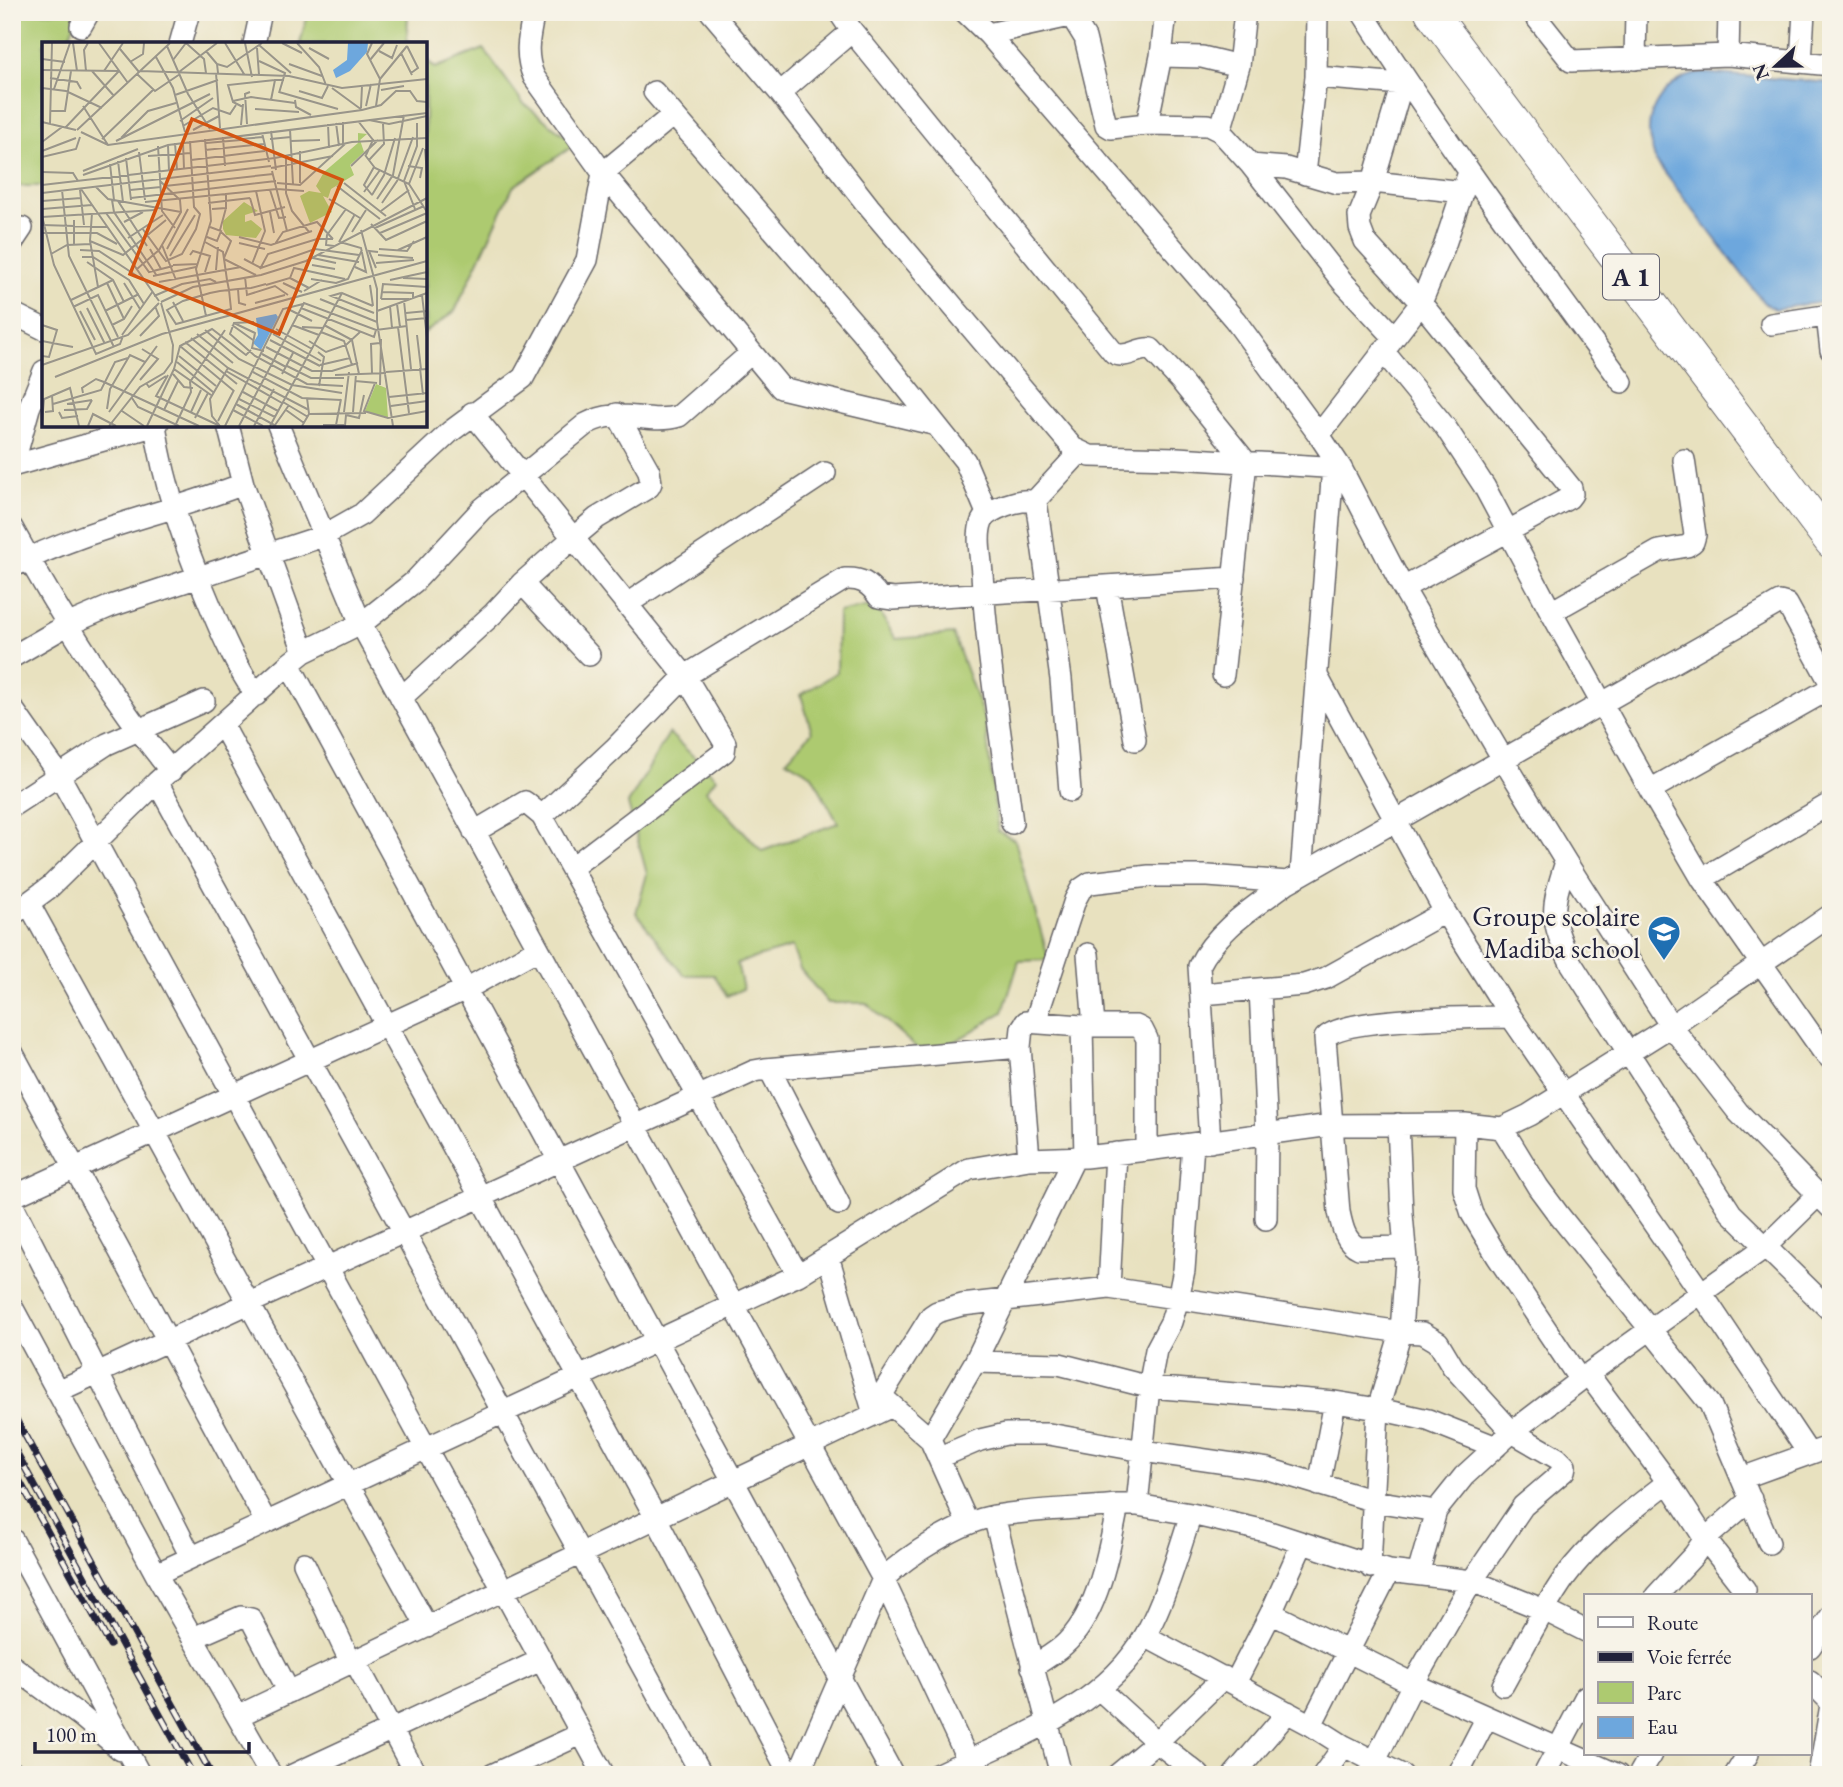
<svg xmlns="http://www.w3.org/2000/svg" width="1843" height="1787" viewBox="0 0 1843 1787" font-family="'EB Garamond',serif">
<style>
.green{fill:#adca70;stroke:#687656;stroke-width:2}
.water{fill:#6da7dd;stroke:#48648c;stroke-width:2}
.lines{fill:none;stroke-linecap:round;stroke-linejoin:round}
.minor-casing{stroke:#676569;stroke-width:24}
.highway-casing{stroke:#676569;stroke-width:34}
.minor{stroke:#fff;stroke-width:21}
.highway{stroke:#fff;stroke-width:32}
.rail-casing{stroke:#22223b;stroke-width:7}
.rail{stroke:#f7f3e8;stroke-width:4.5;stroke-dasharray:13;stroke-linecap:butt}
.labels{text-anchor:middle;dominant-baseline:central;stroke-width:5;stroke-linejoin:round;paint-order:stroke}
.shield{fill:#f7f3e8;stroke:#62616f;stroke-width:2}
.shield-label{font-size:26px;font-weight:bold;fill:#22223b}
.poi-label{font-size:28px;fill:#22223b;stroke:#f7f3e8;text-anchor:end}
.inset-road{fill:none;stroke:#99958a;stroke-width:2}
.view{fill:#d45411;fill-opacity:0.15;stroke:#d45411;stroke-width:3.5}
.inset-edge{fill:none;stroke:#22223b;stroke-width:3.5}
</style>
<rect width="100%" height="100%" fill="#f7f3e8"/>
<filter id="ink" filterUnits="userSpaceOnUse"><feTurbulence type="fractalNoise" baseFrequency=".0143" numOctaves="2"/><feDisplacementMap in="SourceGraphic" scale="14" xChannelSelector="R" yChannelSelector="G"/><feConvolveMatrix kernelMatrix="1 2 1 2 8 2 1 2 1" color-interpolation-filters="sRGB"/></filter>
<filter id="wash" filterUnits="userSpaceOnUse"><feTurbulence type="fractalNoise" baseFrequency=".00686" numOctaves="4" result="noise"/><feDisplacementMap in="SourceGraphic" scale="28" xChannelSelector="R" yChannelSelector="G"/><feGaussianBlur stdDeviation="1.57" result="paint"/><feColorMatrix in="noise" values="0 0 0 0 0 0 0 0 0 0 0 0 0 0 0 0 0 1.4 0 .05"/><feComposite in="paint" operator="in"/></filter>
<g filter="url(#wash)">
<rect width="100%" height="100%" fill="#e8e1bf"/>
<path class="green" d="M12,12H78L70,36L84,44H44V186H19L12,190Z
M308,12H408L407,39L412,44H300Z
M484,49L523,103L576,144L513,187L455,311L425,333V58L435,68Z
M875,605L896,639L953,634L985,721L998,831L1015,840L1049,960L1019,961L1003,1012L956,1041L920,1051L866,1003H828L800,969L792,947L737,963L743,989L727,996L714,975H684L636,913L647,874L628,804L669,733L716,778L706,791L762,851L838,823L812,775L786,760L812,732L801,695L837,672L838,612Z"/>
<path class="water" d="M1704,73L1831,83V301L1775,309L1764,303L1655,160C1653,151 1649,142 1649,133C1648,102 1674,75 1704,73Z"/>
</g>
<g filter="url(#ink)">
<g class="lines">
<defs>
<path id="minor" d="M534,12C529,36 524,54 534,77L603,173L781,388L933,424
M711,12L780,93L869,207L1073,448L1090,456L1177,458L1341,468
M839,12L852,31L1114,353C1126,360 1138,347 1151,349L1180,380L1246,462L1223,675
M965,12L988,34L1235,320L1319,435L1341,468L1403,588L1503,759L1566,862L1671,1026L1738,1112L1831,1208
M1069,12L1085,38L1106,125L1111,128L1147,124L1208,125L1220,131L1251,165L1342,281L1394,337
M1362,12C1443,139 1533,260 1622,382
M1532,12L1571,61L1728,55L1831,65
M81,26L89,12
M988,34L1070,16
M180,44L189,12
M254,44L261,12
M1728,55L1729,12
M1161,56L1202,57L1239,66
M1635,59L1636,12
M1801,62L1804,12
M1316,77L1402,84
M654,92L866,337L965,461L987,513
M780,93L852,31
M1147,124L1161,56L1166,12
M1220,131L1239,66L1245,12
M1251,165L1286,168L1337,183L1373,182L1463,192
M1305,174L1316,77L1317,12
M12,243L22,228
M12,313L44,329
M1827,316L1831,350
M1771,324L1831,315
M1383,351L1446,428L1484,486L1551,612L1650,790L1702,879L1822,1050L1831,1059
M472,413L685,676L725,743L724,752L571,868
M155,425C164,487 185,547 210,605C223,637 236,666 256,695
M228,425L243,484L304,652
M278,425L361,624L883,1579L975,1775
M1319,435L1421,303L1444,247L1469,172
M12,466L157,425
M13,466L29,408L44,371
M1034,502L1037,508L1061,679L1070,791
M1034,502L1079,453
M12,528C58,612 110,697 171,771
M12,567C85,528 167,514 243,484
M522,583L589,655
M1107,586L1135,740
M1403,588L1569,498L1572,494L1571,488L1421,303L1365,241L1360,228L1359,216L1373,182L1404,77
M627,604L825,473
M1551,612L1659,551L1687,546L1693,542L1695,535L1684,460
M12,657L69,624L111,606L323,536L362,514L450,432L523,378L587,260L603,173L673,115
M289,664L893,1775
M1316,674L1445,912L1511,1017L1702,1294L1809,1454
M401,698L494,613L522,583L572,539L597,518L649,487L651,483L649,471L617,414
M12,708L59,775L81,815L604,1775
M223,726L656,1518L790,1775
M157,782L702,1775
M1650,790L1831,688
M12,806L107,744L204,701
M542,816L614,749L685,676L845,579C861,578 869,583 879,597L893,599L1234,578
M1012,823C1002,740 987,657 982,574C981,557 976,536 982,521C987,509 1023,497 1034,502
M474,832L525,802L542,816L798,1275
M1566,862C1551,909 1549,918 1571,963L1731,1213L1831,1311
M1301,874L1333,467
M1702,879L1831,803
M29,904L427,1627
M12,915L50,887L157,782L289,664L304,652L361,624L414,582L482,509L586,424C621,405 646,426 679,416L751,353
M1088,954L1094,1026
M1260,989L1267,1134L1266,1219
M1202,994L1304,985L1326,978L1445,912
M1035,1022L1075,900L1081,889L1090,883L1149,876H1208L1288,882
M1082,1026L1085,1157
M12,1052L266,1522
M765,1069L1020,1047
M1465,1124L1464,1189L1472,1214L1497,1256L1580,1380
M1502,1128L1538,1187L1558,1214L1710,1404L1769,1543
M1210,1142L1199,966C1217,929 1255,907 1288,882L1780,602L1787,604L1831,684
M1029,1159L1020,1047L1022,1028L1026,1022L1082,1026H1136L1142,1029L1147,1039V1150
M12,1197L466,989L538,949
M12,1204L191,1557
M1405,1247L1359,1248C1345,1242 1342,1226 1339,1212L1325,1038C1343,1016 1478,1018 1511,1017
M828,1256L874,1414
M1109,1288L1116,1153
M12,1307L156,1574L271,1775
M975,1362L1059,1364L1149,1387L1335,1402L1378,1409L1428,1420L1496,1447
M1588,1374L1668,1482L1705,1539L1745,1590L1742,1596
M58,1391L754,1071L765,1069L772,1074L839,1204
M930,1439L975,1362L1075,1157
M940,1457L980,1440L1006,1434H1049L1143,1451L1268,1469L1374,1501L1436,1511
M1742,1478L1831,1446
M1319,1485L1335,1402
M1137,1505L1149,1387L1156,1350L1171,1322L1178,1299L1184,1270L1193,1144
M994,1516L1061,1775
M968,1524L930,1439L881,1396L931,1316L937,1312L962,1305L1109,1288L1401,1332L1423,1333L1438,1342L1453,1367L1512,1432L1557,1458L1565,1466L1564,1471L1523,1506L1472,1581L1413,1684L1368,1775
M12,1539L140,1775
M304,1563L351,1663
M1370,1567L1378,1409L1401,1332L1406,1260L1402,1214L1398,1124
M156,1574L798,1275L969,1169L1029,1159L1085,1157L1147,1150L1331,1125L1465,1124L1502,1128L1529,1115L1671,1026L1831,915
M1418,1574L1436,1511L1464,1476L1512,1432L1588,1374L1764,1248L1817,1196
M1656,1596L1694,1555L1705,1539L1751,1499
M1271,1613L1413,1684L1618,1775
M1145,1636L1311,1725L1344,1746L1402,1775
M193,1638L241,1617L251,1619L289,1692
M1810,1647L1831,1616
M355,1661L416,1775
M12,1666L82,1717L121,1750
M1032,1667C1044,1659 1058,1652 1068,1641C1099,1610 1110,1547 1118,1505
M1810,1681L1831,1702
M1235,1683L1271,1613L1302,1544
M1503,1685C1523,1649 1541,1611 1565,1577C1592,1540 1632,1510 1668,1482
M1099,1689L1157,1742L1199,1775
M238,1716L892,1406
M1311,1725L1389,1571
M12,1772L16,1775
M293,1775L541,1660
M492,1775L581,1734
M798,1775L883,1579C908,1555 960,1522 994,1516C1035,1509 1078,1509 1118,1505H1137L1191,1514L1266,1531L1389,1571L1472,1581L1544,1610L1586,1631
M936,1775C1010,1740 1104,1710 1146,1634C1166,1597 1178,1554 1191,1514
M1117,1775L1157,1742L1224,1677
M1234,1775L1288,1712
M1323,1775L1344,1746
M1457,1775L1487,1717
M1544,1775L1586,1696
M1639,1775L1651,1754
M1735,1775L1748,1754
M1819,1775L1831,1705"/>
<path id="highway" d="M1431,12L1831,542"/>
</defs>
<use href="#minor" class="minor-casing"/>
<use href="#highway" class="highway-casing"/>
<use href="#minor" class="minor"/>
<use href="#highway" class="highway"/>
<defs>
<path id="rail" d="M12,1412L212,1775
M12,1444L193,1775
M12,1467L110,1645"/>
</defs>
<use href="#rail" class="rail-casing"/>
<use href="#rail" class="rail"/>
</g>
</g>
<defs>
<symbol id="school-pin" viewBox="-11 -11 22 30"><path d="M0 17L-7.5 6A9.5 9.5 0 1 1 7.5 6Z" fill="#1f6fb2" stroke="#f7f3e8"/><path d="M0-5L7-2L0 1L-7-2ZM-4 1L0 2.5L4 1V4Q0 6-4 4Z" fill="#fff"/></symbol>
</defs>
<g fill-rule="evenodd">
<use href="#school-pin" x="1645" y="913" width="38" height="52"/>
</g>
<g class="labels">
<rect class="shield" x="1603" y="254.5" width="56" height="45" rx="5"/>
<g class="shield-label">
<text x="1631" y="277">A 1</text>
</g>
<g class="poi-label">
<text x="1640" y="916">Groupe scolaire<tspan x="1640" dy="32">Madiba school</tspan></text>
</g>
</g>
<g transform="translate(42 42)">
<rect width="385" height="385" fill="#e8e1bf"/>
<path d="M316,91L325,92L318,98L322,110L308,123L312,133L289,147L286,156L281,154L290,170L268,181L258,154L267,149L279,151L274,144L282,130L316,101ZM202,160L216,169L203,173V180L209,178L220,187L214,196L184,193L181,187V179ZM334,342L344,346L346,376L323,369Z" fill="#adca70"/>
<path d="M306,1H326L325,10L308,29L294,36L291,28L305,18ZM234,272L236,275L219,308L211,301L216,293L214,276Z" fill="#6da7dd"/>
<path class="inset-road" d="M31,1L35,29M57,1L86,41M183,1L202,32M203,1L210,35M240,1L260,11M255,1L277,25L284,43M330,1L325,12L338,37M217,3L249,31M125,4L146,52L168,87M365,4L376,26L369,31M215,6L217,33M267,6L287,17M78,7L97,30M164,9L175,22L176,31M337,9L350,16L355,3M359,11L370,33M114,15L131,46L143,90M0,17L23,20M131,18L144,1L162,17L164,31M328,18L342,1M217,19L243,31L237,51M88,20L101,12L102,1M175,22L185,25L220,1M247,22L280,34M0,28L77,29M44,29L42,8L46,1M50,29L72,54M62,29L81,1M98,29L247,34L300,46L385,37M137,30L175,1M174,31L178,86M95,32L113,49L138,32M8,36L35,40L39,47M0,46L24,49L60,66M290,46L320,68M12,47L28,1M339,48L362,44M257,49L280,56L286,44M237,50L296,67M133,53L176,38M229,58L233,38H242M253,58L254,65L269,73M191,59L209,55L253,61M41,64L66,103M324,64L329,42M334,64L338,37L365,4M201,65L191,60L186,43L233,38M319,66L320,44M213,67L257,70M9,69H23L29,29M327,78L347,82L385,74M138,79L171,56M316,79L331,98L324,113M0,80L34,88M301,80V102M294,81L297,104M8,82L10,1M205,82L203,52L208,50M286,82L287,106M199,83L201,62M141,84L171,66L188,72L194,63M23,86L77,29M248,87L251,142M35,88L128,1M151,88L177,74M229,89L234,128M39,90L66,103L320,68L339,63L354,49H368L375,59L385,60M220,91L227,120M181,95L183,124M79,96L106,69L134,61M60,97L111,48M163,97L169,179L154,227L164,274M199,97L221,95M228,97L249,95M74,99L168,52M249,99L278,98M0,100L20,85M141,100L142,127M133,101L135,128M164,101L199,98M126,103L127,129M116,104L120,169L133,186M383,107L385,132M163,108L222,102M0,109L34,96M97,110L103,158M323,113L333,126L367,142L385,170M106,114L149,111M244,114V151L250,169L267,190M0,115L34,107L38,95M84,116L89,158M149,118L223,109M327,118L342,102L341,82M76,119L81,160M68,122L72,158M309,124L336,98M366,124L380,126L378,136M229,126L291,114M41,129L96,107M230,129L245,189M0,130L31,131L36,139M41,133L126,103L385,71M235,141L258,143L303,102M258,141V109M302,141L344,174M367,142L381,106M0,143L233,116L310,100L385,96M123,144L231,132M295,144L338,177M54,145L66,157L139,170M39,147L117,259M20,148L27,214L72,305M38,148L42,183M88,148L119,145M228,148L237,176L244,175M322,150L338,128M0,151L229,124M330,153L342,133L353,96M330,153L322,143L332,125M89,156L234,139M208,156L213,173L243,165M287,157L318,176M335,157L351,133L362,73M70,158L72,170L115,234M0,159L39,156M76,159L105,204M103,160L235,147L262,149M166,161L208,156M340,161L355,139L371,95M0,167L50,163M170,167L184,166V151M373,167L362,139L375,104V81M339,169L367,148M228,170L232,191M50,171L48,199L56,245M64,171L107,230L131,224M0,174L12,223L54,312L78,302L81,294M0,175L113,168M82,180L101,170M329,182L344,198L385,179M0,183L65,185M100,186L124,219L140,212L154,187L158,172L152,165L148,99M333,186L382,164M178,188L184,166M319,188L335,247V280L351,384M179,190L189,199L182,216M310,190L324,168M0,191H55L75,202M338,191L385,171M165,195L175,199L179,189L168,185M197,195L229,203L270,189M86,196L121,173M48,199L81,213L124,178M163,200L181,210L185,238L187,248L189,267L134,282L125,268L141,259L168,251L178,249L196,247L209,246L224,242M297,200L313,172M298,200L319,206L324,230L313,225M197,201L223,207M233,202L241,190L275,180L291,197M32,203V178M120,203L134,238M292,204L284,203L285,193L304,167M108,207L119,227M125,207L146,167M337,207L365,209L372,199M38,208L57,209L95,234M356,208L385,195M9,212L25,203L49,202M148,213L151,209L168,214L163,230M276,213L317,220M336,213L371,216M128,214L153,173M40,215H51L87,238L102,262M271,216L294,221M182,217L214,233M202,217L219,226L273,207L317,213M45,220L71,238L82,260M334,221L372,218M210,222L223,189L214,149M131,223L156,222M270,223L293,227M334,226L327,209L336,210M95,227L117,208L139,170L138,158L118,139M218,227L226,212L275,197H291M174,228L176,205M111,234L154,225M203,235L205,253L233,244L246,253M248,236L267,246M361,236L385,237M269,237L294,241L306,237L320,208M348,238L385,230M117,240L199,225M65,241L82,277M82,241L98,267M241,241L260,250M224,243L248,236L252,226L303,237M328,243L331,264M196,247L197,261L204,263M262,249L280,238M340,250L371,251V256M299,251L289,254L332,271M380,253L385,296M112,254L140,242L168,237L174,240M278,257L335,280M339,257L341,242L385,245M339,257H367M29,258L71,238M362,259L369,327M119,260L151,245L219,233L264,219L385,156M131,260L141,279M213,261L243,253M355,262L358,285M348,264L350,286M31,265L56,253L76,295M45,266L63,302M259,266L332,295L334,288M248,268L270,279M38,269L53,298M63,269L97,252M335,269L385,251M364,271L385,269M364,278L385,276M212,280L192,281L188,292L213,314L265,342L301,344M192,281L213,291L210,306L222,309M0,283L15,288L7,315L0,314M70,283L82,277L90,264M190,283L211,298M250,283L277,293M282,283L310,298L317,332M260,285L281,286M356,285L367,371M234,287L270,307M163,288L197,317L250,343L300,351M279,290L302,299L310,323M155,292L191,321M231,292L279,319M80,293L111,249M375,293L379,327M98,294L117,274L113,264M149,296L186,326L267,368M228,298L278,324M0,299L31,305M267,299L284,310L304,303L318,290M143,300L195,342M138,304L192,349M224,305L270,329H290L316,321M276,310L282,315L277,344M220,312L244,325M137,314L174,344M135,320L171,350M0,323L86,293L117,261M278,323L308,316M245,324L269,336H302M378,326L381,353M184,329L240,361M211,330L260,356L299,358M344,330L385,327M330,331L329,302L338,301M131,332L142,345L151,346M240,332L251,311M126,333L114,354L178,384M293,333L344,331M13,335L120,292L385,219M98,338L116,317L100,307M313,339L335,341M104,341L107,345L124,334M333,341L322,369L346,376L385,369M338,343L339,297M201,350L236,369M41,351L40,346L54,337L62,340L157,384M169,353L132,327L138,304L170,287L204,313L209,308M347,355L385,351M90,356L96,365L137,384M197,357L233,375M0,358L28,346L37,384M241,360L266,375M11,362L59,348L73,320L86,316M25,362L50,358M194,362L234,384M349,364L385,359M65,367L68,347L88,313L103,320M22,368L45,367L50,358M122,368L136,339M191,368L221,384M244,368L262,381M80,369L102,384M3,370L11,369L10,353M17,370L20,376L36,374M67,370L115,304M149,370L159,348M302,370L307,330M311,370L314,332M267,372L324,371M153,376L166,351M176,379L192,348M0,380L2,357M233,383L247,363M281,383H303M294,383L299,357M46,384L51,372L74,384M67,384L98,345L122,331L130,320L131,303L119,261M105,384L132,327M133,384L149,350L148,340L183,288M178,384L170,374L168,357L186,326M183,384L241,267L261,262M197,384L262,261L334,288L365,284M212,384L232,347M228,384L300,251L331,264M260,384L267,372L265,356M303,384L304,373L317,376L322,353"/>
<path class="view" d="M150,77L300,138L237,292L88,232Z"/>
<rect width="385" height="385" class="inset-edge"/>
</g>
<rect width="1843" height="1787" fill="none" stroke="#f7f3e8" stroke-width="42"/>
<rect x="1584" y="1594" width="228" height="161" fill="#f7f3e8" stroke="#a29fa3" stroke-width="2"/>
<rect x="1598" y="1617" width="35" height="10" fill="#ffffff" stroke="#a29fa3" stroke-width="2"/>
<text x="1647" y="1630" font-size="21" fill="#22223b">Route</text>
<rect x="1598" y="1652" width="35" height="10" fill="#22223b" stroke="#a29fa3" stroke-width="2"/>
<text x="1647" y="1664" font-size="21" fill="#22223b">Voie ferrée</text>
<rect x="1598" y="1682" width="35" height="21" fill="#adca70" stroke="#a29fa3" stroke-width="2"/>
<text x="1647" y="1700" font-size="21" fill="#22223b">Parc</text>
<rect x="1598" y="1717" width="35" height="21" fill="#6da7dd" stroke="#a29fa3" stroke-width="2"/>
<text x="1647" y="1734" font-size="21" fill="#22223b">Eau</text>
<g transform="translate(1776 66) rotate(248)" stroke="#f7f3e8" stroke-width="5" paint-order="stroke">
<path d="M0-5L12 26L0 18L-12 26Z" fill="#22223b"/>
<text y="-10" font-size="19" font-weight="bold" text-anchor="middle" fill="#22223b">N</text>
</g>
<path d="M35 1742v10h214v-10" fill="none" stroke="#22223b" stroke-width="3.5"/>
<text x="46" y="1742" font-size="21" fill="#22223b" stroke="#f7f3e8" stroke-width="5" paint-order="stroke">100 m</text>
</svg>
